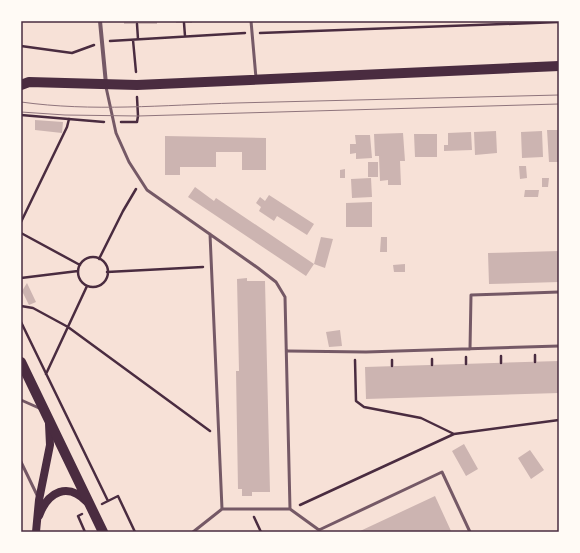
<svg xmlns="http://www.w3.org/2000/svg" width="580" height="553" viewBox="0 0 580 553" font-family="Lato,sans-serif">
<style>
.building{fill:#ccb4b1}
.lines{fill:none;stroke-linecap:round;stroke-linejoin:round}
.path{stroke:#4a2c40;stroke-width:2.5}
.service{stroke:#755966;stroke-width:3}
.minor{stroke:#755966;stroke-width:4}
.secondary{stroke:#4a2c40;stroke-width:8}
.primary{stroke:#4a2c40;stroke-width:10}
.tram{stroke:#8f747c;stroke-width:1}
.neatline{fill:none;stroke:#4a2c40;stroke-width:1.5}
</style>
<rect width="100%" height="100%" fill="#f7e1d7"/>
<path class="building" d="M124,21H161V22H157V24H124Z
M176,21H192V23H176Z
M35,120L63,122L62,133L35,130Z
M547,130H559V162H549Z
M496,131L497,153L475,155L474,132Z
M542,131L543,157L522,158L521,132Z
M471,132L472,150L444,151V145H448V133Z
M403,133L405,161H400L401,185H388V180L380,181L379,156H375L374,134Z
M414,134H437V157H415Z
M355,135H370L372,158L356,159V153L350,154V144H356Z
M165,136L266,138V170H242V152H216V167H180V175H165Z
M368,162H378V177H368Z
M519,166H526L527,178L520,179Z
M345,169V178H340V170Z
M371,178L372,197L352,198L351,179Z
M542,178H549L548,187H542Z
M195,187L214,201L216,198L314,264L321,237L333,239L325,268L314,264L306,276L188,197Z
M525,190H539L538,197H524Z
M269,195L314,224L307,235L277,216L274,221L259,211L261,207L256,203L260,197L265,201Z
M372,202V227H346V203Z
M381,237H387V252H380Z
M559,251V282L489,284L488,253Z
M405,264V272H394L393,265Z
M247,278V281H265L270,492H252V496H242V489H238L236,371H239L237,279Z
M27,283L36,302L29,305L22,291Z
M340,330L342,346L329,347L326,332Z
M559,361V393L366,399L365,367Z
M464,444L478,469L466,476L452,451Z
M530,450L544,470L531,479L518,458Z
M435,496L451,531L449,532H358Z"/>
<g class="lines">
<path class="path" d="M184,23L185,36
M137,24L138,39
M260,33L559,22
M133,40L136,72
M110,41L245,33
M21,46L72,53L94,45
M21,115L104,122
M121,122H137L138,116L137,97
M21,222L67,127L69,119
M21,233L80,265
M78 272a15 15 0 1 1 30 0a15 15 0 1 1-30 0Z
M99,259L123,211L136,189
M107,272L203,267
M21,278L78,271
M21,306L33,308L68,327L210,431
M21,322L108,501L102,504
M535,355V362
M501,356V363
M466,357V364
M432,359V365
M355,360L356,401L364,407L421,418L454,434
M392,360V366
M46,374L87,286
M108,501L118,496L135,532
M300,505L454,434L559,420
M82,514L78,516L85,532
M254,517L261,532"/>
<path class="service" d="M251,21L256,78
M106,87L116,133L129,162L147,190L258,268L276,282L285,297L290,509H222
M470,349L471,295L559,292
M288,351L366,352L559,346
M21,400L39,408
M21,462L38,497
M290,509L319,530L442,472L470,532
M193,532L222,509L210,234"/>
<path class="minor" d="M100,21L106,84"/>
<path class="secondary" d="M39,516C48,491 68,482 87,502
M36,532L39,500L50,445L49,424"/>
<path class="primary" d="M21,85L29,82L137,85L559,66
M21,362L103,532"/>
<path class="tram" d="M21,102C92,112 164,105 235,103C343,100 451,98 559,95
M21,112L65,115L138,116L559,104"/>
</g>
<rect width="580" height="553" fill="none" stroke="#fffaf5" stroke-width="44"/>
<rect x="22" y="22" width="536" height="509" class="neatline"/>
</svg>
